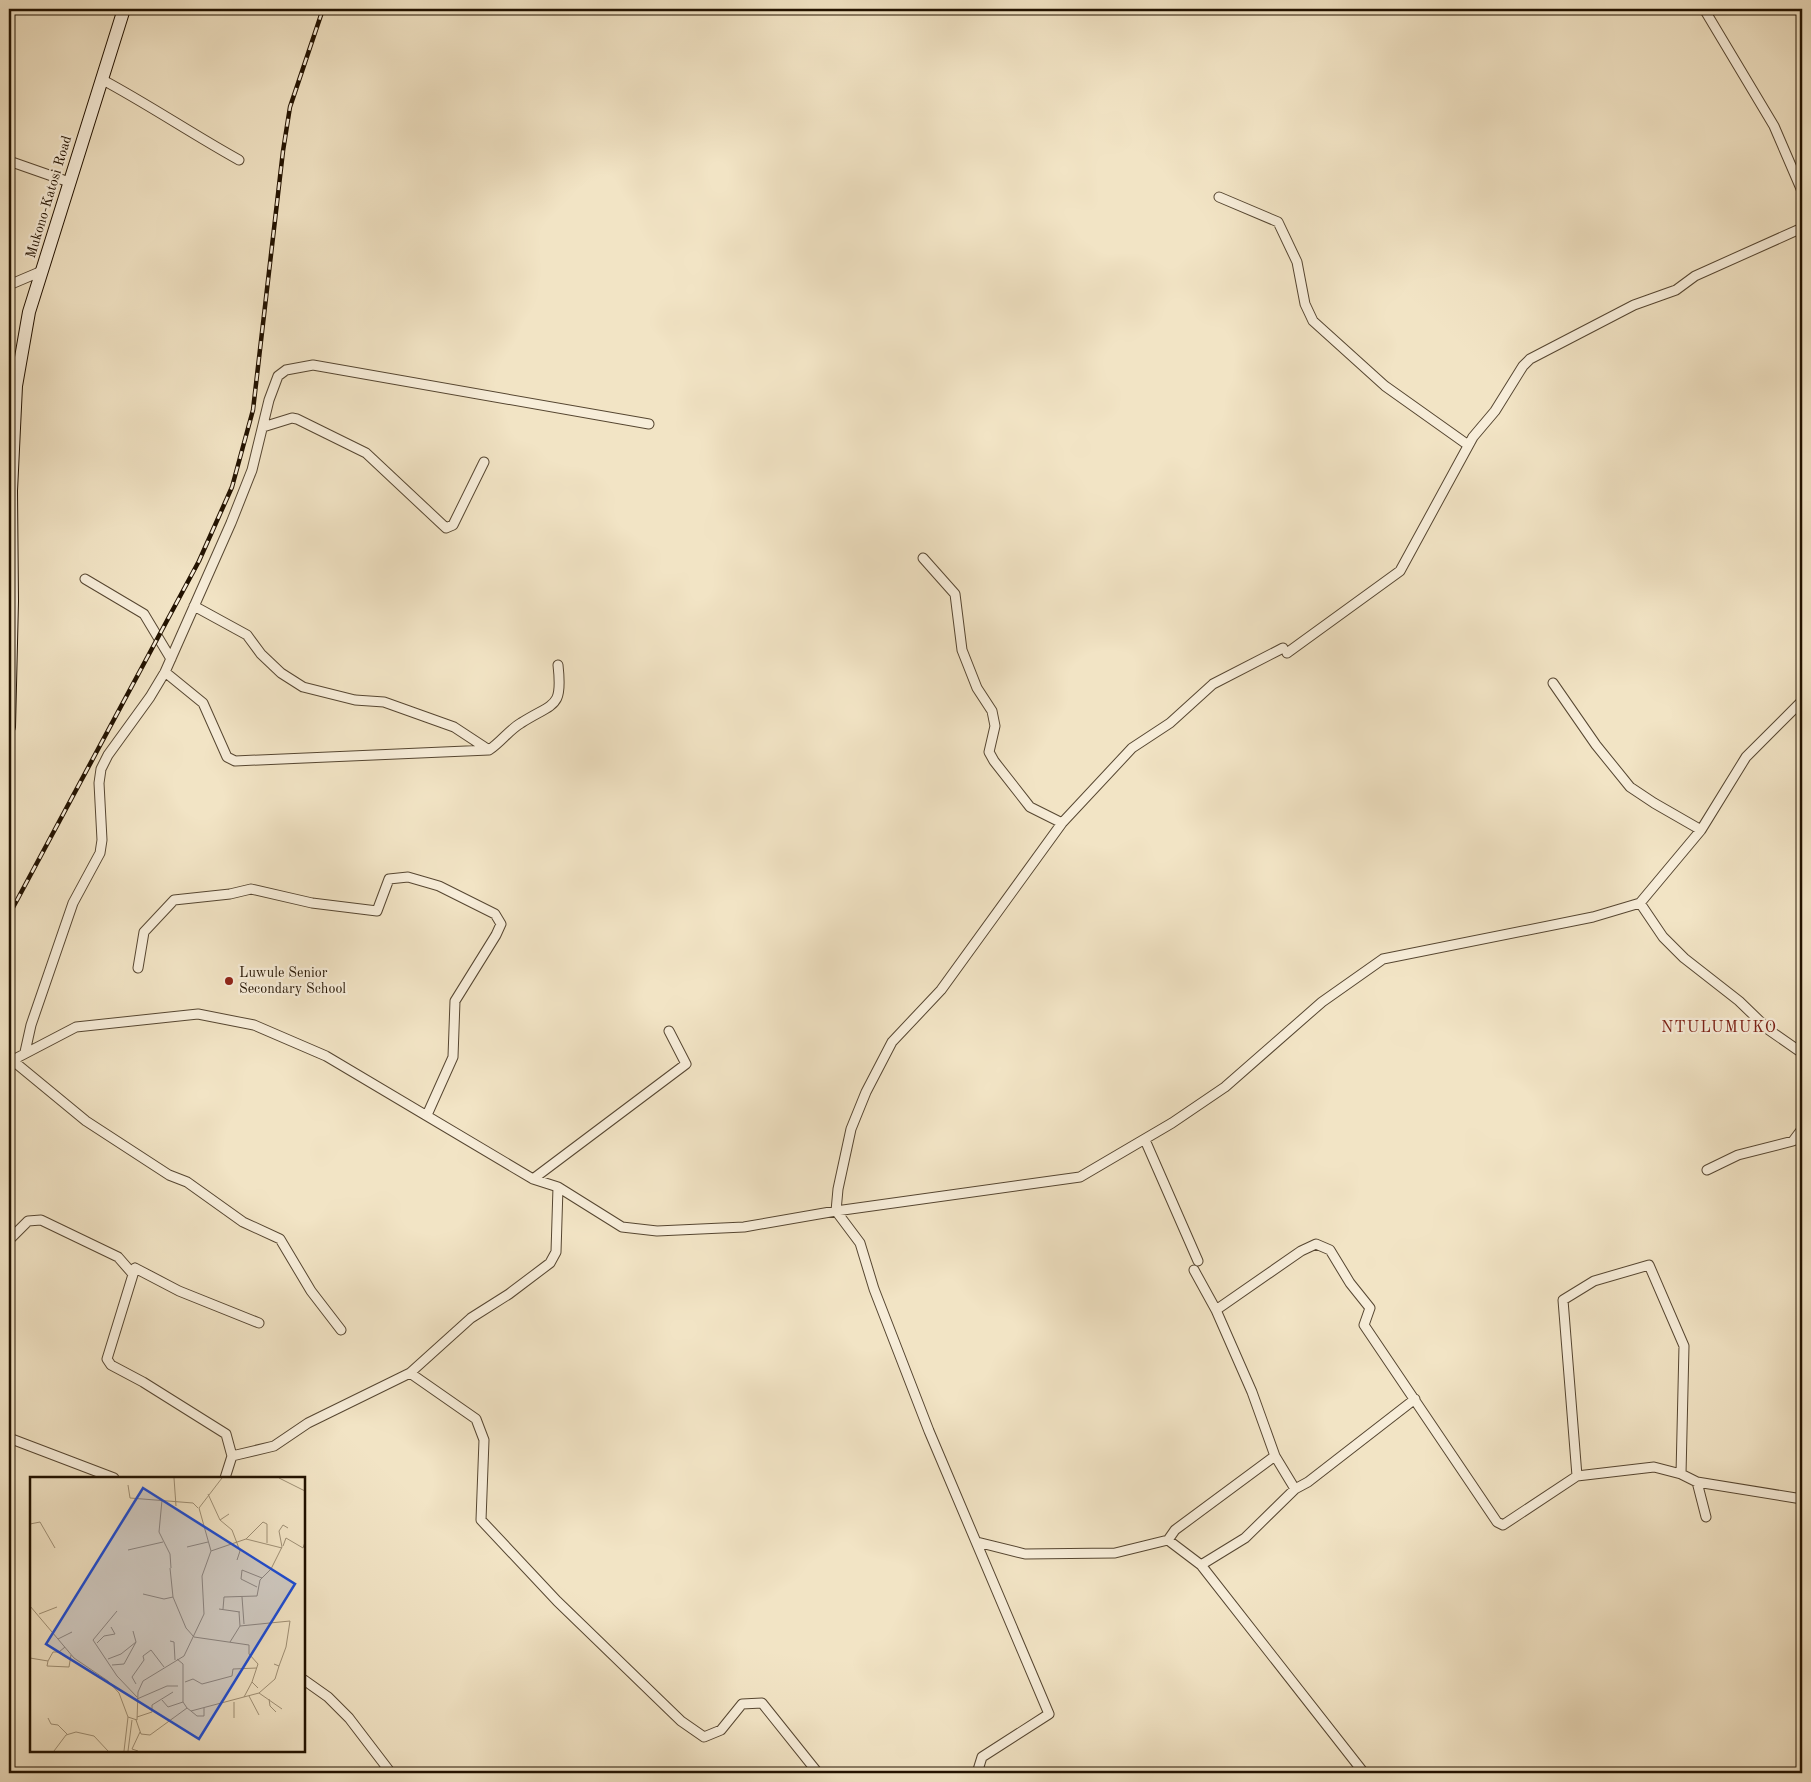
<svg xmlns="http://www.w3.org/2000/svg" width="1811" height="1782" viewBox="0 0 1811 1782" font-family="'Old Standard TT',serif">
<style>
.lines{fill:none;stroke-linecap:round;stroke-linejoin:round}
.street-casing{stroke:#564631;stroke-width:11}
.secondary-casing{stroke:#221200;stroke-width:14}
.street{stroke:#f7edd9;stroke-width:9}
.secondary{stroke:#f7edd9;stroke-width:12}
.rail-casing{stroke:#221200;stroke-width:4.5}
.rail{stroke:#f7edd9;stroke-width:2.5;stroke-dasharray:8;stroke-linecap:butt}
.poi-dot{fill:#8f2418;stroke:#f7edd9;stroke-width:2}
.labels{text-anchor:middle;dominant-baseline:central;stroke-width:4.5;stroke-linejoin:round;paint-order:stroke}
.street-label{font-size:14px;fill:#221200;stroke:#f7edd9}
.poi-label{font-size:14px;fill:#221200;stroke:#f7edd9;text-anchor:start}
.quarter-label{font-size:16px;letter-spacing:1px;fill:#7a1f14;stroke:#f7edd9}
.inset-road{fill:none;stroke:#9f9076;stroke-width:1}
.view{fill:#1d4ed8;fill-opacity:0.15;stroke:#1d4ed8;stroke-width:2.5}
.inset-edge{fill:none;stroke:#221200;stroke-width:2.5}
</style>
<rect width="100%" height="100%" fill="#f2e4c5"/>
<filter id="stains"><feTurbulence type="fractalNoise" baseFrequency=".004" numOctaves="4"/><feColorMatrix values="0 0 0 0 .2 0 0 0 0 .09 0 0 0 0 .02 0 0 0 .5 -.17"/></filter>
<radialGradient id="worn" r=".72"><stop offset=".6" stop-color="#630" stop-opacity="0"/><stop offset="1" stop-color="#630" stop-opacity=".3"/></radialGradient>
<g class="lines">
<defs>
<path id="street" d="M1704,9L1774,126L1802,191
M101,79C148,104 192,134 239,160
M9,161L69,182
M1219,197L1278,222L1297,262L1305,304L1313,321L1385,386L1468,445
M9,285L42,271
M263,427L292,418L297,419L366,453L446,528L453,525L484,462
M923,558L955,594L962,650L977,688L992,711L995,726L989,752L994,761L1030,807L1062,823
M85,579L144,614L171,659
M194,606L247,635L261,654L281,673L303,687L355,700L384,702L454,727L489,750
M1287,653L1400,571L1473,437L1495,411L1523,366L1530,359L1634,305L1676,290L1695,276L1802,228
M165,672L203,703L227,757L235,761L489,750C501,742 509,730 521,723C554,702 563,709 558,665
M1553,683L1596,745L1630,787L1654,803L1701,830
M1640,903L1663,937L1684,958L1739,1001L1769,1030L1802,1053
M138,968L144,932L174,900L230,894L251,889L312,903L377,911L389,879L408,877L439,886L495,914L501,924L496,935L455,1001L453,1057L427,1115
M25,1052L31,1025L73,903L100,853L102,840L99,783L101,769L108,755L150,697L165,672L231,523L252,470L269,400L278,376L286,370L313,365L649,424
M12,1060L86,1121L169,1175L187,1182L243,1222L280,1239L311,1291L341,1330
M9,1062L76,1027L198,1014L254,1025L326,1056L533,1179L558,1187L622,1227L657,1231L744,1227L836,1211L1080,1177L1172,1123L1225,1087L1322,1002L1383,959L1593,917L1640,903L1701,830L1746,757L1802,701
M1145,1140L1198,1261
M1707,1170L1738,1155L1793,1141L1802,1129
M533,1179L686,1064L669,1031
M9,1240L28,1221L41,1220L118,1257L132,1273L134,1269
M135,1268L107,1359L111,1365L143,1382L226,1434L232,1456L225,1478
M135,1268L179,1291L259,1323
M1194,1270L1216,1310L1252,1392L1275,1456L1295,1489
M1216,1310L1301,1251L1316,1244L1330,1250L1350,1283L1370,1308L1364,1325L1497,1522L1503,1525L1577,1476L1654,1467L1681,1474L1697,1482L1802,1499
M410,1373L476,1419L484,1440L481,1520L557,1601L681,1721L704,1737L721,1730L742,1704L762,1703L818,1773
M9,1438L114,1478
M232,1456L274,1446L308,1423L410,1373L471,1318L509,1294L550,1263L556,1252L558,1187
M1577,1476L1563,1300L1594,1281L1649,1265L1684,1346L1681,1474
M1697,1482L1706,1517
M1168,1540L1201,1565L1364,1773
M977,1542L1025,1554L1115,1553L1168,1540L1175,1530L1275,1456
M1201,1565L1245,1538L1295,1489L1308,1482L1415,1399
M304,1680L328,1697L349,1718L391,1773
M977,1773L982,1757L1049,1714L929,1431L874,1289L860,1243L836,1211L838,1189L851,1129L866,1092L892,1042L941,990L1062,823L1132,748L1170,723L1213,684L1283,648"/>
<path id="secondary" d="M9,727L12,601L11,491L16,386L29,312L124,9"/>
</defs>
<use href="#street" class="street-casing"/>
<use href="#secondary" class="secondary-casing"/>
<use href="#street" class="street"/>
<use href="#secondary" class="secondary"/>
<defs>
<path id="rail" d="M9,915L199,561L232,487L253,410L283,151L290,107L323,9"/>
</defs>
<use href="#rail" class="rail-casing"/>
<use href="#rail" class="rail"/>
</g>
<circle class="poi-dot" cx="229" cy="981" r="5"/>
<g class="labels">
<g class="street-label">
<text transform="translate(49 197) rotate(-73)">Mukono-Katosi Road</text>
</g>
<g class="poi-label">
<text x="239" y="973">Luwule Senior<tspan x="239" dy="16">Secondary School</tspan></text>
</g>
<g class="quarter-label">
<text x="1719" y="1028">NTULUMUKO</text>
</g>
</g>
<g transform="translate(30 1477)">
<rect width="275" height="275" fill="#f2e4c5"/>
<path class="inset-road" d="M144,1L146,29M249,1L275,14M98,8L100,21L163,26L168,31M178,17L190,43L199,37M132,23L129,55L140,77L141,91M190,43L202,53L210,74L207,83M0,47L10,45L25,71M216,62L252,71M253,69L256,61L273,71L275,65M157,70L178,65M98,73L133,65M181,74L216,62L233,45L237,47V66M140,91L143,120L156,151L164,160L219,168V177L228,187L222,205M227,110L211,102L212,93L232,101M113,117L134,122L143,120M212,120L214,147M0,129L44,181L78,204L89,216L98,240L94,274M189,132L210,135M193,132L194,120L227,119L230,103L241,92L252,70L249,54L253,48L258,51M87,134L63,163L87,199L107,220M9,137L27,130M210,149L260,144L256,170L249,189M28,162L42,155M140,164L144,165L145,183M200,165L210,149L209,135M67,166L74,159L85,157L81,150M0,181L18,184L23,175H29L35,170M78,182L91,177L106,165M147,182L153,187V225L157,231M18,184L17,189L39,190L41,178M82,188L94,187L106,165L103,154M155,205L163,202L172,207L202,199L203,192L227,191M106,207L102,200L114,183L113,179L121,173L134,190M229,216L252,232M219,219L229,238M214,220L222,205L228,211M107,222L137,209H148M239,222L240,229L246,235M132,223L138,230L153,225M204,225V241M161,234L167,239H174V231M98,240L107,243L108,215L113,204L154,179L174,137L172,99L181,74L169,31L192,1M107,240L122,235V228L143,215M18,241L21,247L28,248L37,257M106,243L111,257L120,258L157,231L161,234L229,216L245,202L249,189L244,187M24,274L36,258L46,255L64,259L78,274M98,274L102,243M108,274L102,272L110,255"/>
<path class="view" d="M113,11L265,107L169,262L16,167Z"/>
<rect width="275" height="275" class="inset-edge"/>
</g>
<rect width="1811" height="1782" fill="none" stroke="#f2e4c5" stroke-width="30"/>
<rect x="10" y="10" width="1791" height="1762" fill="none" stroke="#221200" stroke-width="2.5"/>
<rect x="15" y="15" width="1781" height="1752" fill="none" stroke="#221200"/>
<rect width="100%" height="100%" filter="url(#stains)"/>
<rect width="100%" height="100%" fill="url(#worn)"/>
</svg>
